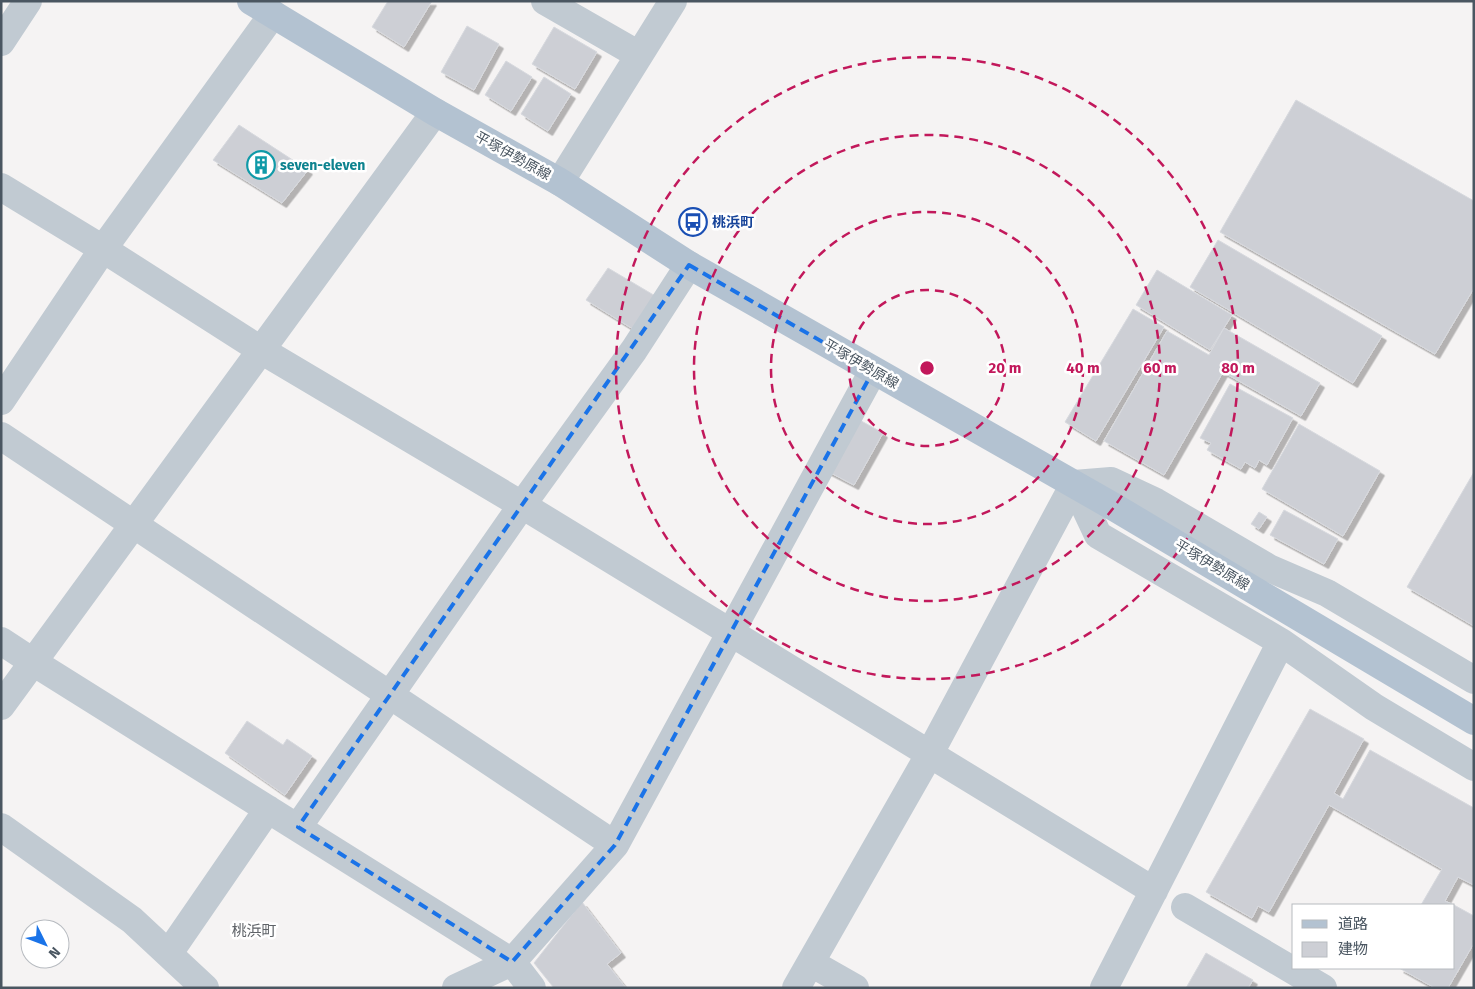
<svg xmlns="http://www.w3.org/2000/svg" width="1475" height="989" viewBox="0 0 1475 989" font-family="'Fira Sans','Noto Sans JP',sans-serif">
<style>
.building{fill:#cdcfd5;stroke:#d7d9de;filter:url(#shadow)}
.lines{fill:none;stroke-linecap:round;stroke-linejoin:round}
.minor{stroke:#c1cad2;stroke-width:28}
.major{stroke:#b3c2d1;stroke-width:28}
.marked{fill:none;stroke:#1a73e8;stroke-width:4;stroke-dasharray:10 6;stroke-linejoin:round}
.ring{fill:none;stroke:#c2185b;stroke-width:2.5;stroke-dasharray:9 6}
.labels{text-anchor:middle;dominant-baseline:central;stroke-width:5;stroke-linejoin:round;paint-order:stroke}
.street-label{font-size:14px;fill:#4a5661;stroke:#fff}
.culture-label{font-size:14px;font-weight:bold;fill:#0d838f;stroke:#fff;text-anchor:start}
.transit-label{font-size:14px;font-weight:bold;fill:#164399;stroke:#fff;text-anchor:start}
.neighbourhood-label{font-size:15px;fill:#5f6368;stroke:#fff}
.centre{fill:#c2185b;stroke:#fff;stroke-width:2.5}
.ring-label{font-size:15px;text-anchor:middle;font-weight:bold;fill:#c2185b;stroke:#fff;stroke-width:5;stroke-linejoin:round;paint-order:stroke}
</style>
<defs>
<filter id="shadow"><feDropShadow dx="4.5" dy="4.5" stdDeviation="0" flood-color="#0004"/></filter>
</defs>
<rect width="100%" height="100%" fill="#f5f3f3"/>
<path class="building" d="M388,1H432L404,47L372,27Z
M467,26L499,44L474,90L441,72Z
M554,27L597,52L575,89L532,64Z
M506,61L532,77L511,111L485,95Z
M544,77L571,94L548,131L521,114Z
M1296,100L1474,201V288L1435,354L1220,232Z
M239,125L308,170L282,203L213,160Z
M1218,240L1382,336L1353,383L1190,287Z
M608,268L657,297L633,329L586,300Z
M1157,270L1232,315L1210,350L1136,305Z
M1133,309L1164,327L1096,441L1065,422Z
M1224,328L1320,383L1301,416L1223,372L1164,475L1104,441L1167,331L1209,355Z
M1230,384L1293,418L1267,465L1259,460L1255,468L1245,462L1241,469L1207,450L1211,443L1200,438Z
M854,417L883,433L854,485L825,470Z
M1299,424L1380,471L1343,536L1262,489Z
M1474,472V626L1407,587Z
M1284,510L1338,539L1324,564L1270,535Z
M1259,512L1267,517L1259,529L1251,524Z
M1310,709L1364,739L1334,793L1343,799L1370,750L1474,808V885L1458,877L1445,901L1454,905H1421L1442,869L1329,805L1269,912L1258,906L1252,918L1206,892Z
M247,721L283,745L287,739L312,756L285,795L225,753Z
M582,902L621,953L607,964L626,988H554L534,963Z
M1454,905L1474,916V943L1448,988H1435L1399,968H1454Z
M1206,953L1253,980L1248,988H1186Z"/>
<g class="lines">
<path class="minor" d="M545,1L639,55
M1,42L28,1
M560,182L673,1
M1,187L103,249L261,350L522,505L1154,891
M1,401L103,249L273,14
M1,436L615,845
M1074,484L1098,535L1281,642L1374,707L1474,767
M1074,484L1111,481L1156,502L1269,568L1327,593L1474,680
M1,641L33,662L512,962L532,988
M1,706L435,112
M1,827L132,920L205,988
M298,827L522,505L634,350L689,265
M1185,907L1323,988
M169,953L268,809
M811,963L855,988
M456,988L512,962L615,845L873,371
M796,988L929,755L1074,484
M1104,988L1281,642"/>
<path class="major" d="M251,1L435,112L560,182L689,265L1114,507L1474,721"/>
</g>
<path class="marked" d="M689,265L873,371L615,845L512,962L298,827Z"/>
<g class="ring">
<circle cx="927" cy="368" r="78"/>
<circle cx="927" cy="368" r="156"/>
<circle cx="927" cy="368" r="233"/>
<circle cx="927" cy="368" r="311"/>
</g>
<defs>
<symbol id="building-ring" viewBox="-11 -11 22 22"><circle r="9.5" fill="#fff" stroke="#0f9aa8" stroke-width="1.5"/><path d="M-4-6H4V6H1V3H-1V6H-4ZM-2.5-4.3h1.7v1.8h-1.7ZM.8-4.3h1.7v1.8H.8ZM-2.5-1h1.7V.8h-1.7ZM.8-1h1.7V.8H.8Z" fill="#0f9aa8"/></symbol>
<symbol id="bus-ring" viewBox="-11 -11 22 22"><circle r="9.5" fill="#fff" stroke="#1a4fb4" stroke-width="1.5"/><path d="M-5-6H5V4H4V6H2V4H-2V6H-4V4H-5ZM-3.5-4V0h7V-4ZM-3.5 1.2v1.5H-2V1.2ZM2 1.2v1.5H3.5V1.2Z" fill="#1a4fb4"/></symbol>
</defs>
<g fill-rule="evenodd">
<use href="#building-ring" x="245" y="149" width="32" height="32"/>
<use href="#bus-ring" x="677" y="206" width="32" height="32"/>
</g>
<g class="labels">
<g class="street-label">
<text transform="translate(513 156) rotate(29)">平塚伊勢原線</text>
<text transform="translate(861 364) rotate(30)">平塚伊勢原線</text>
<text transform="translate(1212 565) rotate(31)">平塚伊勢原線</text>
</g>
<g class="culture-label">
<text x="280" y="165">seven-eleven</text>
</g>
<g class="transit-label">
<text x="712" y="222">桃浜町</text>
</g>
<g class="neighbourhood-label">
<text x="254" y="931">桃浜町</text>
</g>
</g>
<circle cx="927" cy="368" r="8" class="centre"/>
<g class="ring-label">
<text x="1005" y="373">20 m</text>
<text x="1083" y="373">40 m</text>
<text x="1160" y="373">60 m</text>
<text x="1238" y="373">80 m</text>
</g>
<rect width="1475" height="989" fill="none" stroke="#4a5661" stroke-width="5"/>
<rect x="1292" y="904" width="162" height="65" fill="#ffffff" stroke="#b7bbc0"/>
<rect x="1302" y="920" width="25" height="8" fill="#b3c2d1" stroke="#b7bbc0"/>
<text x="1338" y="929" font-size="15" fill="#4a5661">道路</text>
<rect x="1302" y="942" width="25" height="15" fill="#cdcfd5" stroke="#b7bbc0"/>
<text x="1338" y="954" font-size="15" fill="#4a5661">建物</text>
<g transform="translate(45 944) rotate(132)"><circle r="24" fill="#ffffff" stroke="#b7bbc0"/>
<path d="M0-4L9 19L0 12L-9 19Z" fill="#1a73e8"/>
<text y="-8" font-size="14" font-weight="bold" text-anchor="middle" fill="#4a5661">N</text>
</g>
</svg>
